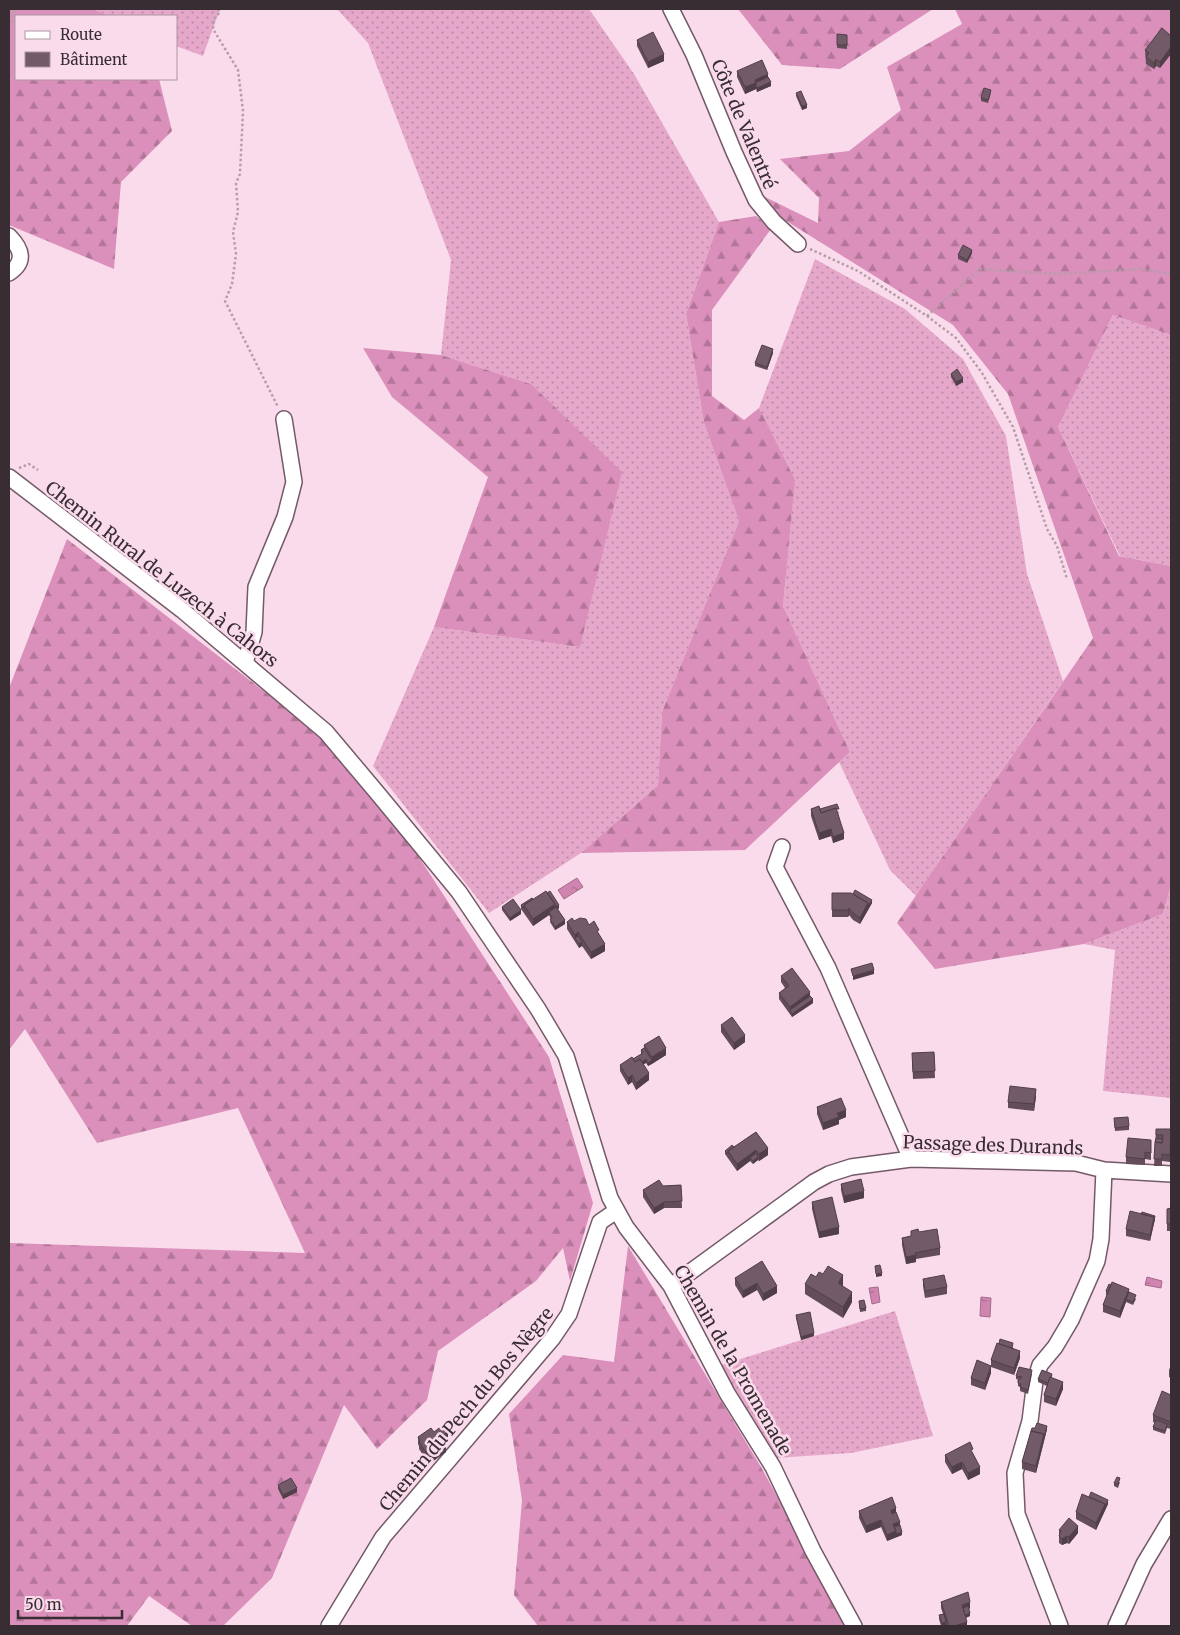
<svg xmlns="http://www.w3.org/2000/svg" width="1180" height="1635" viewBox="0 0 1180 1635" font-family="Merriweather,serif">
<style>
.grass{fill:url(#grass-dots)}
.forest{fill:url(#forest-firs)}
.water{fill:url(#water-ripples);stroke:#a26b8a}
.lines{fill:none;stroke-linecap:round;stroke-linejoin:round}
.minor-casing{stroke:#745a68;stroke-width:18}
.path{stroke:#b59da9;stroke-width:2.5;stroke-dasharray:2.5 2.5;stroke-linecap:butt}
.minor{stroke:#fff;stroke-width:15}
.wall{fill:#634d59}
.shaded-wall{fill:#503f49}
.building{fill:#735a68;stroke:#503f49}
.labels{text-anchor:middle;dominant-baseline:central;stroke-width:5;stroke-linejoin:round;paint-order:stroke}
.street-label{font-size:18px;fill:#382d33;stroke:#fadbeb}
</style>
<defs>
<pattern id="grass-dots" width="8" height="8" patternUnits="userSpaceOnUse" patternTransform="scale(1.25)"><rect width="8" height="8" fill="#e6a8ca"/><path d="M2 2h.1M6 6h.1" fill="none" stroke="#bb89a5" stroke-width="1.8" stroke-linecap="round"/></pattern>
<pattern id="forest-firs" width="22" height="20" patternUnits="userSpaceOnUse" patternTransform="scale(1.25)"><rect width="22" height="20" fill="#db90bb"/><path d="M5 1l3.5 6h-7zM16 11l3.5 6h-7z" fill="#b37699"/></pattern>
<pattern id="water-ripples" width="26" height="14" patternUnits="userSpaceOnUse" patternTransform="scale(1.25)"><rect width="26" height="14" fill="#d085b0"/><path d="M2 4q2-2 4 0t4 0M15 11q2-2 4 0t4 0" fill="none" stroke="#aa6d90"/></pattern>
</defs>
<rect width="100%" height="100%" fill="#fadbeb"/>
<path class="grass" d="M93,9H220L203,56L176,46V16H109Z
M337,9H589L634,74L719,222L686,314L704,423L739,521L662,712L658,785L581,853L489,913L373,766L434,627L580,647L531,384L441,355L451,260L368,43Z
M815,259L905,309L963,359L1006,436L1027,574L1063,681L916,896L890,870L839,762L850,752L783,606L794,487L759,408Z
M1113,315L1171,335V566L1120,556L1058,427Z
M1171,885V1098L1103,1091L1115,950L1084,944L1163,914Z
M895,1311L933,1436L851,1453L775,1458L721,1365Z"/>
<path class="forest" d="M9,9H93L109,16H16V79H159L172,131L121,182L114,269L9,225Z
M738,9H933L840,69L782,65Z
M955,9H1171V335L1113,315L1058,427L1119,556L1171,566V885L1163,914L1084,944L935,969L897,923L1093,638L1008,394L953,325L772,212L763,196L818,223L819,198L780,159L849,151L901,110L887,67L962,24Z
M756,216L771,229L712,310V396L744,420L759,408L795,480L783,606L850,752L745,850L581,853L658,785L662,712L739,521L704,423L686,314L719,222Z
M363,348L441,355L531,384L622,472L580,647L434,627L488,477L392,397Z
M67,539L318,733L411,845L549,1057L593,1203L570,1281L563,1248L536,1281L438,1351L427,1400L377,1449L344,1405L272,1578L223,1626H192L149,1596L127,1626H9V1243L305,1253L238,1108L97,1143L25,1029L9,1050V688Z
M628,1246L761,1467L848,1626H538L514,1595L522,1500L509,1414L563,1355L614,1362Z"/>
<path class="water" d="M577,878L583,887L564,899L558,890Z
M1147,1277L1162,1281L1161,1288L1145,1285Z
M878,1287L880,1302L872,1304L869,1288Z
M981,1297L991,1298L990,1317L980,1316Z"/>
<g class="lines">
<defs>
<path id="minor" d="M671,9L694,55L734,152L756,200L774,222L798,244
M9,236C22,249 26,262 9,273
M9,477L182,610L326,732L379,795L459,892L538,1009L566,1056L610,1198L626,1227L671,1286L727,1393L773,1467L813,1551L854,1626
M245,663L254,632L256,587L285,517L294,482L284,419
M782,847L775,867L828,968L911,1159
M671,1286L814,1182L829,1174L851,1167L911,1159L1076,1163L1104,1170L1171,1174
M329,1626L383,1537L552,1339L569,1314L600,1222L616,1211
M1060,1626L1017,1514L1015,1473L1030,1421L1035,1381L1040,1365L1055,1347L1071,1320L1097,1261L1101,1239L1104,1170
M1116,1626L1144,1564L1171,1519"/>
</defs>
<use href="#minor" class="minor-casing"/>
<path class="path" d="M218,9L220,12L214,19L213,29L238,70L243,111L240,174L236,183L238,212L233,232L236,254L232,284L225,301L278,407
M9,27L15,9
M810,249L858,271L927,316L956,338L982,373L1013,427L1047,529L1057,546L1067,579
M927,316L980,269L1056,274L1141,269L1171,274
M19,468L29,464L38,470"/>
<use href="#minor" class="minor"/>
</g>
<path class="wall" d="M1171,33V54L1160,68L1156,66L1154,69L1146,64L1145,50L1170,35Z
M837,34L847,35V49L837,48Z
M637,40L664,61L648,68L637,46Z
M737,71L768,77L771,86L757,92L756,89L745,94L737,77Z
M796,93L807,108L802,110L796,96Z
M991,93L988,103L981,101V98Z
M972,253L967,263L958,259V255Z
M773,353L767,370L755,366V363Z
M951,374L963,382L956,386L951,377Z
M811,809H820L839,812L838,813L844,839L833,843L831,836L819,840L811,816Z
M832,893L872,903L860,924L853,920L849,915L848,917H832Z
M533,899L559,908L558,909L565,924L555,930L550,922L551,919L549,915L533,926L521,909V905Z
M502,907L521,914L510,921L502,910Z
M574,921L589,925L599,935L605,951L591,959L582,946L579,948L567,929V922Z
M781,976L810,996L813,1003L792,1017L779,999V993L785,988L781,982Z
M721,1025L745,1042L734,1050L721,1032Z
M644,1045L666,1055L648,1066L646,1063L643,1064L649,1080L636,1090L632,1082L628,1085L620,1071V1065L633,1059L641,1054V1050L644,1048Z
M934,1052L935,1078L913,1079L912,1060Z
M1036,1096L1034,1111L1008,1108V1102Z
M817,1107L846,1117L839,1120V1124L823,1130L817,1114Z
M1114,1118L1129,1126V1130L1115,1131Z
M1156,1129H1171L1170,1162L1162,1161V1166H1154Z
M756,1132L768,1155L759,1161L758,1160L753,1164L750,1161L737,1171L725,1154V1151L734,1147Z
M1151,1140V1160L1145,1159V1165L1126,1164V1157Z
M841,1184L864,1198L844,1203L841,1190Z
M681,1185L682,1208H664L654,1214L643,1197V1190L663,1186Z
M812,1202L839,1234L819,1238L812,1209Z
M1171,1208V1231H1167V1209Z
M1155,1219L1150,1241L1126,1236V1229Z
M911,1231L919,1232L940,1248V1255L916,1259V1262L906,1264L902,1245V1238L911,1236Z
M816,1277L843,1285L842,1286L852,1302L843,1318L805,1294V1284Z
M735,1278L777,1286V1293L763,1301L757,1290L743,1298L735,1285Z
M923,1279L947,1287V1294L925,1298L923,1286Z
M1106,1291L1129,1292L1136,1299L1133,1305L1126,1302L1120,1318L1103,1312V1305L1107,1295H1106Z
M859,1301L866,1308V1311L860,1312Z
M796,1315L814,1336L801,1340L796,1318Z
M1013,1347V1348L1020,1358L1014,1375L991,1367V1373L985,1390L971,1385V1378L991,1366V1360Z
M1171,1365V1378L1169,1377V1370Z
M1032,1374L1028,1394L1020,1391V1387L1018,1386V1380H1019L1016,1379V1376Z
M1052,1378L1063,1389L1056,1406L1044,1402V1395L1047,1386L1038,1382V1379Z
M1171,1395V1429L1167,1428L1165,1434L1153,1430V1427L1155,1423L1153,1422V1415Z
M1035,1428L1047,1429L1036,1473L1022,1469V1462L1031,1431Z
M434,1432L448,1438L443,1442L446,1452L429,1464L419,1449V1446L418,1444V1437Z
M973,1454L980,1474L968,1480L962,1469L952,1474L945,1462V1455Z
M1120,1482L1118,1488L1114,1486V1483Z
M278,1485L297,1492L283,1499L278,1489Z
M1108,1504L1096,1530L1076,1519V1512Z
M859,1511L896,1512L902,1535L887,1541L881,1527L866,1533L859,1518Z
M1059,1530L1078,1533L1069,1544L1067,1543L1062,1545L1059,1543Z
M941,1602L970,1608L969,1609L970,1616L966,1618L967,1626H947L946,1625L941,1626L939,1619V1615L943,1614L941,1608Z"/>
<path class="shaded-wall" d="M1171,47V54L1160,68V62Z
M664,54V61L648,68V62Z
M1156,59V66L1154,69V63Z
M768,74V81L756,86V89L745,94V87L755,80Z
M771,82V86L757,92V88Z
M807,105V108L802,110V106Z
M972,250V253L967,263V260Z
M773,349V353L767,370V367Z
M963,378V382L956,386V382Z
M831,829V836L819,840V833Z
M844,833V839L833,843V837Z
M872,900V903L860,924V918L868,903Z
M555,904L559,905V908L550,914L549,912V915L533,926V919Z
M849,908V915L848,917V910Z
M521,910V914L510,921V918Z
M565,920V924L555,930V927Z
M578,932V939L575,938V941V935Z
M582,942V946L579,948V944Z
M605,944V951L591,959V952Z
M874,970V974L853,980V976Z
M810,992V999L790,1010V1007Z
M813,999V1003L792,1017V1014Z
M745,1035V1042L734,1050V1043Z
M666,1048V1055L652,1064V1057Z
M646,1059V1063L635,1069V1066Z
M652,1060V1064L648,1066V1063Z
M649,1073V1080L636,1090V1083Z
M632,1075V1082L628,1085V1078Z
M1036,1089V1096L1034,1111V1104Z
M846,1110V1117L839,1120V1124L823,1130V1123L837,1113Z
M768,1148V1155L759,1161V1154Z
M756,1150V1157L750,1158V1161L737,1171V1164Z
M758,1157V1160L753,1164V1161Z
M864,1191V1198L844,1203V1196Z
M664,1202V1208L654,1214V1208Z
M1155,1216V1219L1150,1241V1235L1154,1217Z
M839,1227V1234L819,1238V1232Z
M916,1255V1262L906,1264V1257Z
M882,1273V1276L876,1277V1274Z
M843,1275V1285L838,1293V1283Z
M757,1283V1290L743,1298V1291Z
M777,1286V1293L763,1301V1294Z
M1129,1289V1296L1126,1299V1302L1120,1318V1311Z
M852,1292V1302L843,1318V1307Z
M814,1333V1336L801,1340V1337Z
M1020,1351V1358L1014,1375V1368Z
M991,1366V1373L985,1390V1383Z
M1063,1382V1389L1056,1406V1399Z
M1047,1426V1429L1036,1473V1466L1044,1434Z
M448,1432V1438L440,1444V1437Z
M446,1445V1452L429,1464V1457Z
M962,1462V1469L952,1474V1467Z
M980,1467V1474L968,1480V1473Z
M297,1488V1492L283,1499V1495Z
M1108,1500V1504L1096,1530V1523L1105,1504Z
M896,1508V1514L891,1516V1510Z
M881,1520V1527L866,1533V1526Z
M900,1522V1529L894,1531L893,1524Z
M1078,1526V1533L1069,1544V1537Z
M896,1531L902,1532V1535L887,1541V1535Z
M1067,1536V1543L1062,1545V1539Z
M970,1602V1608L963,1612L962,1605Z
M970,1613V1616L964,1618V1615Z
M946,1622V1625L942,1626V1623Z
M967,1622V1626H954Z"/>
<path class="building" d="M1162,28L1170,35L1171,33V47L1160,62L1156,59L1154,63L1146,57L1149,53L1145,50Z
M653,32L664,54L648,62L637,40Z
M837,34L847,35V45H837Z
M762,60L768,74L755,80L756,83L745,87L737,71Z
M768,77L771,82L757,88L756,86V83H755Z
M984,88L991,90L988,100L981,98Z
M801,91L807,105L802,106L796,93Z
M963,245L972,250L967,260L958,255Z
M762,345L773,349L767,367L755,363Z
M957,369L963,378L956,382L951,374Z
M837,804L839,809H837L836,808L821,813L820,809Z
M819,806L821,813L836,808L844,833L833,837L831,829L819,833L811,809Z
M855,890L872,900L868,906V903L853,894Z
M546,891L555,904L533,919L524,905Z
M550,891L559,905L555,907V904L547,893Z
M832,893H851L868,903L860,918L853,913L849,908L848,910H832Z
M532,898L533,899L524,905V909L521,905Z
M513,899L521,910L510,918L502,907Z
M556,907L565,920L555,927L550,919L552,918L549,912Z
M572,918L574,921L580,918L586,919L589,925L594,921L599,930L597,931L605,944L591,952L578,932L575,935L567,922Z
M578,936L582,942L579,944L575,938Z
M872,963L874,970L853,976L851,969Z
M792,968L810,992L790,1007L779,993L789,986L781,976Z
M810,996L813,999L792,1014L790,1010Z
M732,1017L745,1035L734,1043L721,1025Z
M659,1036L666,1048L652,1057L644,1045Z
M644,1048L652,1060L648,1063L646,1059L642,1062L640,1059L635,1062L633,1059L643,1053L641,1050Z
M934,1052L935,1071L913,1072L912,1053Z
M632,1057L635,1062L640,1059L649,1073L636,1083L632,1075L628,1078L620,1065Z
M1010,1086L1036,1089L1034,1104L1008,1102Z
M841,1098L846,1110L837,1113L839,1117L823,1123L817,1107Z
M1128,1117L1129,1126L1115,1128L1114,1118Z
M1156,1129H1171L1170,1155L1162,1154V1159H1154L1155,1142L1162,1143L1163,1135H1156Z
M756,1132L768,1148L759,1154L756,1150L737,1164L728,1151Z
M1128,1138L1151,1140V1153L1145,1152V1159L1126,1157Z
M1156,1138L1163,1139L1162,1143L1155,1142Z
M732,1145L734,1147L728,1151V1154L725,1151Z
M756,1153L758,1157L753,1161L750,1158Z
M861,1179L864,1191L844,1196L841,1184Z
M659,1180L663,1186L681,1185L682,1201L664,1202L654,1208L643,1190Z
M832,1197L839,1227L819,1232L812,1202Z
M1171,1208V1224H1167V1209Z
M1130,1211L1154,1217L1150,1235L1126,1229Z
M1142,1212L1155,1216L1154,1221V1217L1141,1214Z
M918,1229L919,1232L937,1229L940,1248L915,1253L916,1255L906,1257L902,1238L911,1236V1231Z
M762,1261L777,1286L763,1294L757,1283L743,1291L735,1278Z
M880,1265L882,1273L876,1274L875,1266Z
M828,1266L843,1275L838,1283L852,1292L843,1307L805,1284L811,1274L816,1277L819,1272L823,1274Z
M944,1275L947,1287L925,1291L923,1279Z
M1112,1282L1129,1289L1120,1311L1103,1305Z
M1109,1284L1111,1285L1108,1292L1106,1291Z
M1129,1292L1136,1295L1133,1302L1126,1299Z
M864,1300L866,1308L860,1309L859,1301Z
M810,1312L814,1333L801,1337L796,1315Z
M1000,1339L1013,1343L1012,1348L999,1344Z
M997,1343L1020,1351L1014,1368L991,1360Z
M977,1360L991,1366L985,1383L971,1378Z
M1019,1367L1032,1370L1028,1390L1020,1387L1021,1384L1018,1383V1380L1022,1377L1016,1376Z
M1042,1370L1052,1374L1051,1378L1050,1377L1048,1383L1038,1379Z
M1050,1377L1063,1382L1056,1399L1044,1395Z
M1162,1391L1171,1395V1422L1153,1415Z
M1156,1420L1167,1424L1165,1431L1153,1427Z
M1037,1423L1047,1426L1044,1438V1434L1031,1431L1032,1428H1035Z
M443,1425L448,1432L440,1437L446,1445L429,1457L419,1442L420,1441L418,1437L431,1428L434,1432Z
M1031,1431L1044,1434L1036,1466L1022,1462Z
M970,1442L973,1449L971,1450L980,1467L968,1473L962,1462L952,1467L945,1455Z
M1117,1477L1120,1478L1118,1484L1114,1483Z
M291,1478L297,1488L283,1495L278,1485Z
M1091,1492L1108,1500L1105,1507V1504L1089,1497Z
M1082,1494L1105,1504L1096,1523L1076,1512Z
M892,1497L896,1508L891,1510L892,1514L896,1512L900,1522L893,1524L896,1531L887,1535L881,1520L866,1526L859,1511Z
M1069,1518L1078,1526L1069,1537L1067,1536L1062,1539L1059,1536L1061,1531L1059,1530Z
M900,1525L902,1532L896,1534V1531L894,1527Z
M968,1592L970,1602L962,1605L967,1622L954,1626H949L941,1602Z
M968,1606L970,1613L965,1615L963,1608Z
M944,1614L946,1622L942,1623L939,1615Z"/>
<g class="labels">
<g class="street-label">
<text transform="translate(744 124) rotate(67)">Côte de Valentré</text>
<text transform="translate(162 574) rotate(38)">Chemin Rural de Luzech à Cahors</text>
<text transform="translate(993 1145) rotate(2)">Passage des Durands</text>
<text transform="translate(733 1360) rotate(60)">Chemin de la Promenade</text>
<text transform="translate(466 1409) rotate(-50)">Chemin du Pech du Bos Nègre</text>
</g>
</g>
<rect width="1180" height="1635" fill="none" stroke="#382d33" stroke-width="20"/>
<rect x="15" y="15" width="162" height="65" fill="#fadbeb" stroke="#ac95a1"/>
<rect x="25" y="31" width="25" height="8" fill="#ffffff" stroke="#ac95a1"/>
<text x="60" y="40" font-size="15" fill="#382d33">Route</text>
<rect x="25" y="52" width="25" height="15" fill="#735a68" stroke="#ac95a1"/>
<text x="60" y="65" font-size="15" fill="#382d33">Bâtiment</text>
<path d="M18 1610v8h104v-8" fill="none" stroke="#382d33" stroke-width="2.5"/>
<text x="25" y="1610" font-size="15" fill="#382d33" stroke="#fadbeb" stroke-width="4" paint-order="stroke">50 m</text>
</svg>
